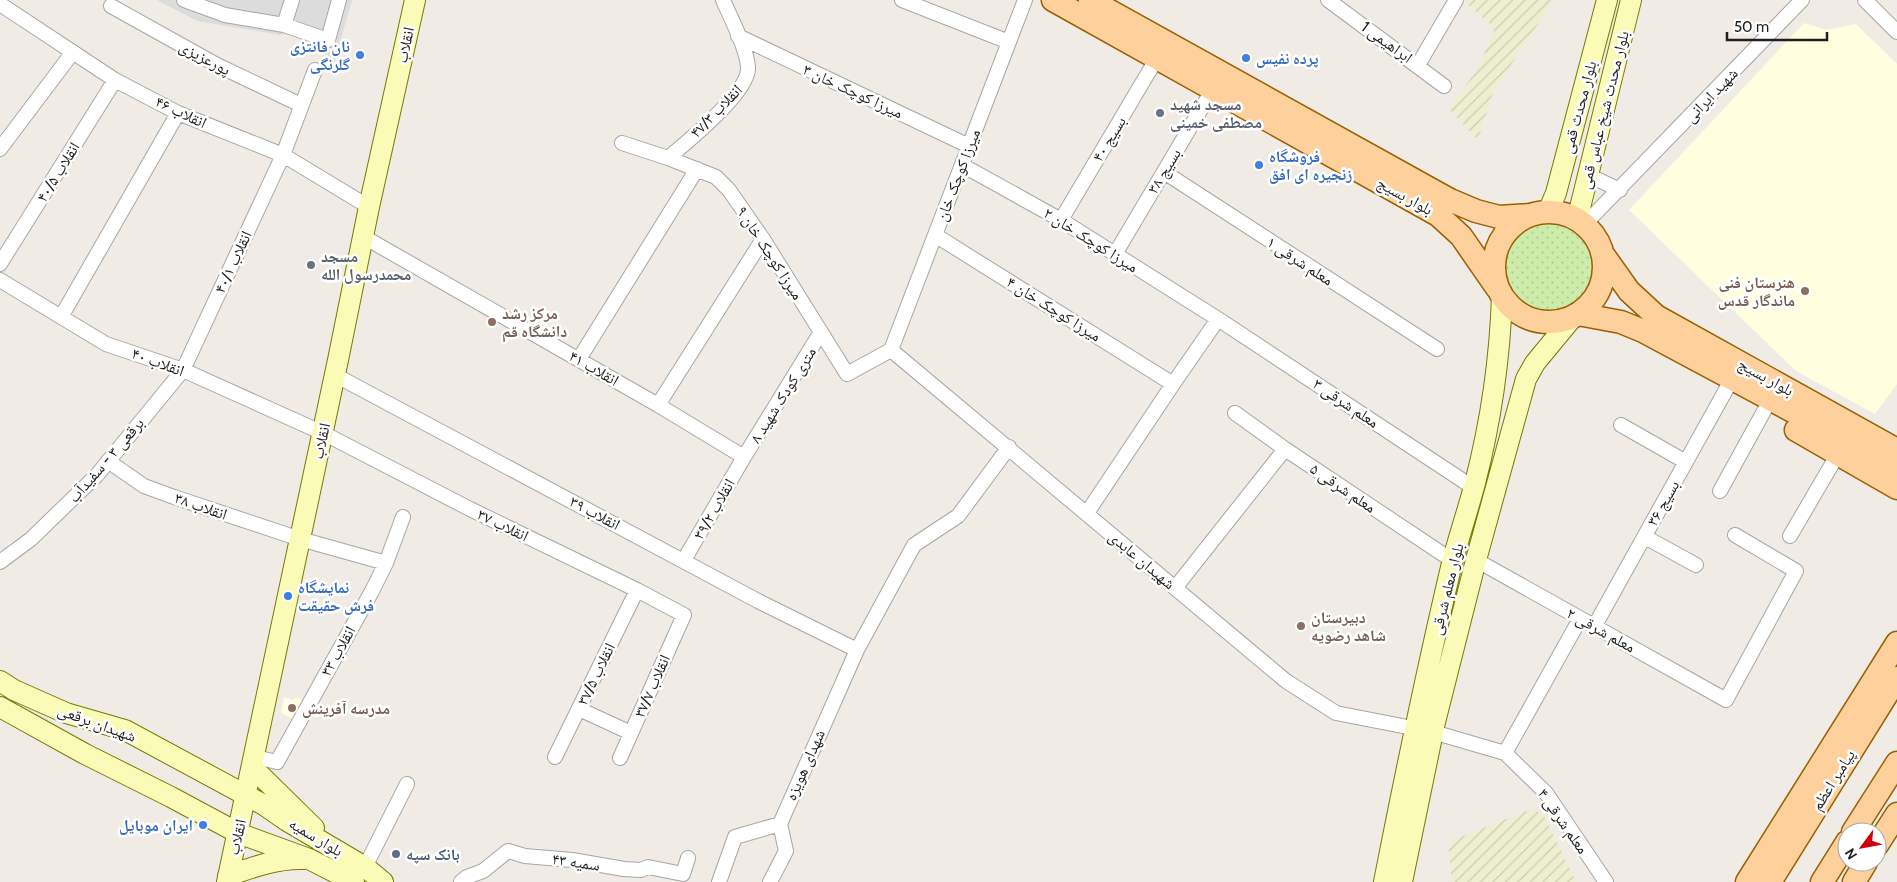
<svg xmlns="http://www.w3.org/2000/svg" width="1897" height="882" viewBox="0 0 1897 882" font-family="Cabin,'Noto Naskh Arabic',sans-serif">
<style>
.residential{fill:#dddcdc}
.education{fill:#fffedf}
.farmland{fill:url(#farmland-furrows)}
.grass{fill:url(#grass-dots)}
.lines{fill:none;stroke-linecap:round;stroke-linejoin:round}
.street-casing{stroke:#a6a6a6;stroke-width:16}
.secondary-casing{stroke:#737b01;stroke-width:22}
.primary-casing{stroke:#9a6000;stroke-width:25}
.street{stroke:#fff;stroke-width:14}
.secondary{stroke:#fbfbb8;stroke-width:20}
.primary{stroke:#fed09c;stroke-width:22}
.shop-dot{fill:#3f7fe0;stroke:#fff;stroke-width:2}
.worship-dot{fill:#6b7280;stroke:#fff;stroke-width:2}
.education-dot{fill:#8d6e63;stroke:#fff;stroke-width:2}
.service-dot{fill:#5c6f8a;stroke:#fff;stroke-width:2}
.labels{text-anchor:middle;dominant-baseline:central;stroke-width:5;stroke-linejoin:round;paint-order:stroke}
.street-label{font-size:16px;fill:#1f1f1f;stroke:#fff}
.shop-label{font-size:16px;font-weight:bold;fill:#366cbe;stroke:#fff;text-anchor:start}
.worship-label{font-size:16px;font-weight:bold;fill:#5b616d;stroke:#fff;text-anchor:start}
.education-label{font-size:16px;font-weight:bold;fill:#785e54;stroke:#fff;text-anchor:start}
.service-label{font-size:16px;font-weight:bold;fill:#4e5e75;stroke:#fff;text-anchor:start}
</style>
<defs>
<pattern id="farmland-furrows" width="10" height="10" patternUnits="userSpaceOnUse" patternTransform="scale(1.25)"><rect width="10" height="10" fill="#eeefd0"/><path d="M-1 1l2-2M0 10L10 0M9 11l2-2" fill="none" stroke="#ccccb2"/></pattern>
<pattern id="grass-dots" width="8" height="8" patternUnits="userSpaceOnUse" patternTransform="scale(1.25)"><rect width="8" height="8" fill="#cdecaa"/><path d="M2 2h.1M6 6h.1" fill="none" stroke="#b0ca92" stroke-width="1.8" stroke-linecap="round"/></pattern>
</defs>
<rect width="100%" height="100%" fill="#f0ece5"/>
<path class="residential" d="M157,0H352L334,63L316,45L301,42L300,37L284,34L280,35L197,21Z"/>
<path class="education" d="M1804,23L1826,30L1856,24L1897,64V384L1875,414L1796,371L1629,210Z
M284,697L292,700L297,697L305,703L296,720L281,713Z"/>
<path class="farmland" d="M1462,0H1554L1493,92L1478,140L1449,109L1478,68L1495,28Z
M1532,809L1543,814L1576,882H1452L1448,842Z"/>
<path class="grass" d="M1503 267a46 46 0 1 1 92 0a46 46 0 1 1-92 0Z"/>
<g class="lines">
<defs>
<path id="street" d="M184,0L225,15L284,25L292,0
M902,0L1009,42
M1328,0L1444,86
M1865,0L1897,32
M0,4L115,80L178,113L283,155L369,207
M111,6L217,65L301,105
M284,25L328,40L339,0
M738,36L969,146
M1418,65L1456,0
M622,143L668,158L716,177L729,190L763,239L847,374L891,350
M0,149L73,52
M668,158C687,142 749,92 748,68C747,48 731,19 723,0
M962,165L1061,220L1218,319L1474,488
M1164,172L1437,349
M1588,175L1620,190
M1061,220L1157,58
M1584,225L1802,0
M935,235L1173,384
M364,237L658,405L744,457
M1115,254L1213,89
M0,264L115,80
M0,280L106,344L183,370L323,433L470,509L637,590L684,615L620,758
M61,317L178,113
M891,350L1286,681L1336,713L1433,732L1505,753L1546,793L1606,882
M891,350L1025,0
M579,359L697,169
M335,375L758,601L857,650
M658,405L763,239
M1235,413L1285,449L1453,561
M1621,425L1686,462
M108,461L144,486L174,497L300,539L386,563
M1720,491L1764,411
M1087,513L1173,384L1218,319
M1790,536L1838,454
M1645,537L1696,565
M684,560L744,457L821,332
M1476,560L1726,700L1796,571L1735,535
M0,562L31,539L97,475L183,370L283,155L315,70
M1175,588L1285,449
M1594,627L1732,379
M579,709L631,733
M1505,753L1580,619
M255,757L277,762L372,591L386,563L403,517
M555,757L637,590
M365,867L407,784
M461,882L467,877L483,871L508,851L525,856L572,860L624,869L641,870L648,867L683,874L688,858
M719,882L735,837L780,824
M770,882L786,851L780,824L857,650L914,545L958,516L1009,447"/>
<path id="secondary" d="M1548,212L1556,193L1607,0
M1577,220L1631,0
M0,681L14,690L66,713L125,730L264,805L287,821L365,867L383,882
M0,707L85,754L171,797L238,833L309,859L354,882
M252,767L314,828
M228,876C253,867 278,858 304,859
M227,882L338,360L369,207L415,0
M1384,882C1405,775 1427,669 1452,563C1459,536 1468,510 1475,483C1491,421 1500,359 1502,295
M1402,882L1435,722L1476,560L1526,379L1535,363L1573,317"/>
<path id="primary" d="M1053,0L1438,215L1461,236L1497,288
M1090,0L1450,200L1476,211L1499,217L1530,215
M1494 267a55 55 0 1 1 110 0a55 55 0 1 1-110 0Z
M1602,253L1629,291L1656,316L1897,450
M1578,314L1621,322L1643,331L1897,467
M1796,430L1897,488
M1853,832L1897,763
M1877,845L1897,814
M1747,882L1897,643
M1770,882L1897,678
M1822,882L1847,842
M1854,882L1866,862"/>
</defs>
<use href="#street" class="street-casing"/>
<use href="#secondary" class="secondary-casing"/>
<use href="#primary" class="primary-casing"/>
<use href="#street" class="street"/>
<use href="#secondary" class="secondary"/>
<use href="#primary" class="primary"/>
</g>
<g class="shop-dot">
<circle cx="360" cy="55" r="5"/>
<circle cx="1246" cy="58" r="5"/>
<circle cx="1259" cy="165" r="5"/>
<circle cx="288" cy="596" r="5"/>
<circle cx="203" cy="825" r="5"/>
</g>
<g class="worship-dot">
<circle cx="1160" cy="113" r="5"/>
<circle cx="311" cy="265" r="5"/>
</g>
<g class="education-dot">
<circle cx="1805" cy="291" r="5"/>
<circle cx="492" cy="322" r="5"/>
<circle cx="1301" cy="626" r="5"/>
<circle cx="292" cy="708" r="5"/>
</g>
<circle class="service-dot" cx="396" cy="854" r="5"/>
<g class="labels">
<g class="street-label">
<text transform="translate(1387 42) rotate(36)">ابراهیمی 1</text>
<text transform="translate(405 45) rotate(-78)">انقلاب</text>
<text transform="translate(205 58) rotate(28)">پورعزیزی</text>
<text transform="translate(853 91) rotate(25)">میرزا کوچک خان ۳</text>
<text transform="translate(1711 95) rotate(-46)">شهید ایرانی</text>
<text transform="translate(1579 107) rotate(-75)">بلوار محدث قمی</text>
<text transform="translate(1604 110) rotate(-76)">بلوار محدث شیخ عباس قمی</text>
<text transform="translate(716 111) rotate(-46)">انقلاب ۴۷/۳</text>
<text transform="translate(181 112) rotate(25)">انقلاب ۴۶</text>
<text transform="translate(1109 139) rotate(-59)">بسیج ۴۰</text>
<text transform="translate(1164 171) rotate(-59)">بسیج ۳۸</text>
<text transform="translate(58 172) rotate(-58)">انقلاب ۴۰/۵</text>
<text transform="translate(958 175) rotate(-69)">میرزا کوچک خان</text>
<text transform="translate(1405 196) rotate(29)">بلوار بسیج</text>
<text transform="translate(1091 240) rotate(32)">میرزا کوچک خان ۲</text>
<text transform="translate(770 253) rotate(57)">میرزا کوچک خان ۹</text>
<text transform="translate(1300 261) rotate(33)">معلم شرقی ۱</text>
<text transform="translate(233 262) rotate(-65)">انقلاب ۴۰/۱</text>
<text transform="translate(1054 309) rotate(32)">میرزا کوچک خان ۴</text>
<text transform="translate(158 362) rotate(20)">انقلاب ۴۰</text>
<text transform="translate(594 368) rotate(30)">انقلاب ۴۱</text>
<text transform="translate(1766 377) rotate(29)">بلوار بسیج</text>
<text transform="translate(783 395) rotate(-58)">۸ متری کودک شهید</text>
<text transform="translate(1346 403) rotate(34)">معلم شرقی ۳</text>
<text transform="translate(321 441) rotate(-78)">انقلاب</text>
<text transform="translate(106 460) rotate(-49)">برقعی ۳ - سفیدآب</text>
<text transform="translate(1343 488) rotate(34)">معلم شرقی ۵</text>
<text transform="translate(1663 503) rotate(-61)">بسیج ۳۶</text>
<text transform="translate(201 506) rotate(19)">انقلاب ۳۸</text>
<text transform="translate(714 509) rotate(-60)">انقلاب ۳۹/۲</text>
<text transform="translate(595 513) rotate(28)">انقلاب ۳۹</text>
<text transform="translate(503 525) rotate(26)">انقلاب ۳۷</text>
<text transform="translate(1142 560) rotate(40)">شهیدان عابدی</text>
<text transform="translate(1447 589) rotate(-76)">بلوار معلم شرقی</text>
<text transform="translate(1601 630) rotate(29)">معلم شرقی ۲</text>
<text transform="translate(338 651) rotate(-61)">انقلاب ۳۳</text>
<text transform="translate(596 674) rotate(-64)">انقلاب ۳۷/۵</text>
<text transform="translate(652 686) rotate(-66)">انقلاب ۳۷/۷</text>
<text transform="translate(97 723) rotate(20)">شهیدان برقعی</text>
<text transform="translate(805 765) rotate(-66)">شهدای هویزه</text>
<text transform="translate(1833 780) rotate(-58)">پیامبر اعظم</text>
<text transform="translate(1563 821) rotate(55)">معلم شرقی ۴</text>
<text transform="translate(237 837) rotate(-77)">انقلاب</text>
<text transform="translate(316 837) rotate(31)">بلوار سمیه</text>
<text transform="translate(576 862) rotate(8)">سمیه ۴۳</text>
</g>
<g class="shop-label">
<text x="350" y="46" text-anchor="end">نان فانتزی<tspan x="350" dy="18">گلرنگی</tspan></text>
<text x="1256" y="58">پرده نفیس</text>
<text x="1269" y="156">فروشگاه<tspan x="1269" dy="18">زنجیره ای افق</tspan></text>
<text x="298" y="587">نمایشگاه<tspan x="298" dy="18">فرش حقیقت</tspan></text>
<text x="193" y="825" text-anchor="end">ایران موبایل</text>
</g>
<g class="worship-label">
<text x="1170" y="104">مسجد شهید<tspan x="1170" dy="18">مصطفی خمینی</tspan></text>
<text x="321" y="256">مسجد<tspan x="321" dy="18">محمدرسول الله</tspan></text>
</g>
<g class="education-label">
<text x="1795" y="282" text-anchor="end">هنرستان فنی<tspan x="1795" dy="18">ماندگار قدس</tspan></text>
<text x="502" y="313">مرکز رشد<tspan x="502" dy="18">دانشگاه قم</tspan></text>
<text x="1311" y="617">دبیرستان<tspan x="1311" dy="18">شاهد رضویه</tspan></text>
<text x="302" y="708">مدرسه آفرینش</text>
</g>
<g class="service-label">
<text x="406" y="854">بانک سپه</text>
</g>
</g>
<g transform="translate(1862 847) rotate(238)"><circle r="24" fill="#ffffff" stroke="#a5a5a5"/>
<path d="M0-4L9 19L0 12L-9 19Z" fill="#ce0009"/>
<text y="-8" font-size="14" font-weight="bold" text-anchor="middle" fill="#1f1f1f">N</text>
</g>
<path d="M1727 32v8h100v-8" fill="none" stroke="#1f1f1f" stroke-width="2.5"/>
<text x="1734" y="32" font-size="15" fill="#1f1f1f" stroke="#ffffff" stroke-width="4" paint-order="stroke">50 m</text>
</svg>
